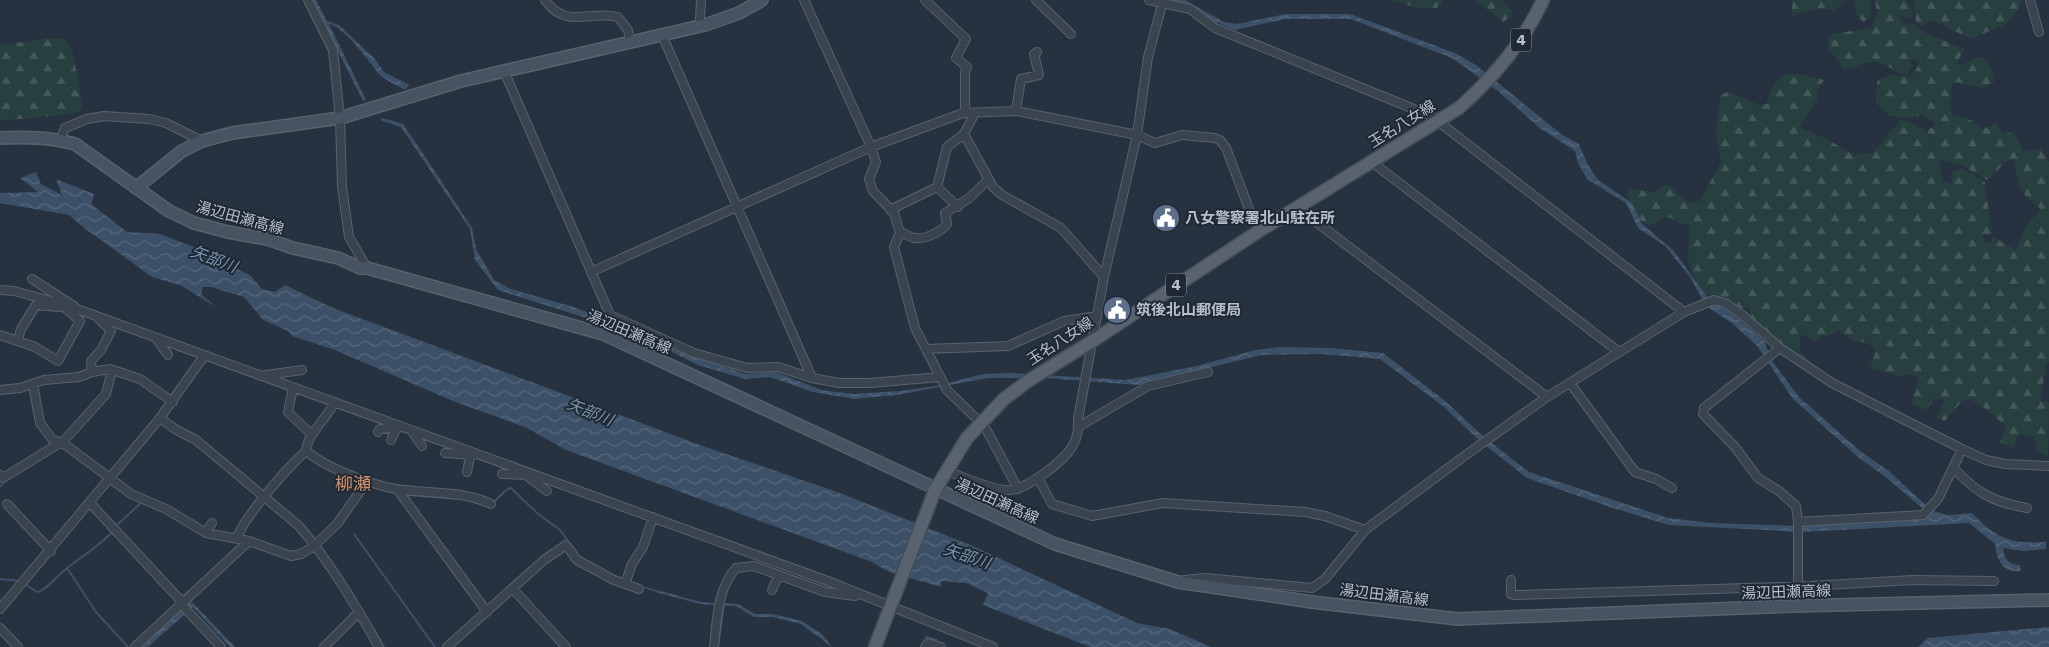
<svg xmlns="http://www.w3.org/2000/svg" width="2049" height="647" viewBox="0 0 2049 647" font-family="'DejaVu Sans','Noto Sans JP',sans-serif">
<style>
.forest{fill:url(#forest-firs);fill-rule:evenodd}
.water{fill:url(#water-waves)}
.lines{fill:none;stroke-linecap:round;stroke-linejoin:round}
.stream{stroke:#3c5168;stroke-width:2}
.street-casing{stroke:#58626d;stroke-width:10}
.secondary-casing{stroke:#58626d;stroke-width:14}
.primary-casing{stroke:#434d58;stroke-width:15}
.street{stroke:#3a444f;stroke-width:8}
.secondary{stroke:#485362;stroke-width:11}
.primary{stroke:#58636f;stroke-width:12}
.labels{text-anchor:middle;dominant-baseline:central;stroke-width:4;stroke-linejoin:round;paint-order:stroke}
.shield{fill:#1f2934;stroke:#89929d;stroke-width:1}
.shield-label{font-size:14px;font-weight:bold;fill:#b6bfca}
.street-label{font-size:15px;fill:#b6bfca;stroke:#1f2934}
.poi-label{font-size:15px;font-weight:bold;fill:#b6bfca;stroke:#1f2934;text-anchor:start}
.water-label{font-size:16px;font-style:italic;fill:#7792ac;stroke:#1f2934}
.quarter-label{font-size:18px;fill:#d38f68;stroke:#1f2934}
</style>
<defs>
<pattern id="forest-firs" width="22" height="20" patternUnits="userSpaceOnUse" patternTransform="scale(1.25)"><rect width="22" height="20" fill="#283f40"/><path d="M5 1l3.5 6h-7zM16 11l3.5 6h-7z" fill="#45595a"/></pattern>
<pattern id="water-waves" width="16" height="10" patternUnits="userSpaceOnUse" patternTransform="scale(1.25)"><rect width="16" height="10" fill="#3c5168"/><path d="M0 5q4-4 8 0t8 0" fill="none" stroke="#56687c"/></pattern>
</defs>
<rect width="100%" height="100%" fill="#26323f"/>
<path class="forest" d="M1391,0H1443L1437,8L1421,9Z
M1476,0H1501L1512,10L1510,17L1503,22Z
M1793,0H1848L1834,10L1820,8L1791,16Z
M1855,0H1871V17L1863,22L1856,14Z
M1875,0H1906L1912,8L1913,15L1910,19L1897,14L1904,24H1912L1927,34L1965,49L1957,62L1962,66L1973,58L1982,57C1991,65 1993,70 1994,82L1983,88L1956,82L1951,87V112L1955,117C1967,116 1973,121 1982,129L1996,123L2003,134L2008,131L2017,137L2023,152L2041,149L2049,162V362L2047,363L2040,400L2049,403L2048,456L2038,450L2034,437L2024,434L2017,436L2014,449L2000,442L2006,426L1983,407L1970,399L1962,401L1945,421L1937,418L1945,400L1935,398L1926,410L1911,403L1919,380L1913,374L1897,377L1891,372H1882L1870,368L1876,350L1867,343L1854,341L1838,330L1826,337L1822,336L1816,341L1800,334V351L1810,361L1804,362L1783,347L1750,317V310L1746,307L1739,310L1727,301L1705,294L1693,275L1688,260L1690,224L1683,225L1671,218L1664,217L1657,223L1647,225L1638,218L1627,195L1630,189L1654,192L1665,185L1669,186L1688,203L1700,201L1721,162L1716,134L1720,96L1728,91L1759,105L1767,104C1777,65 1793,72 1824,80L1818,89L1817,100L1801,124V128L1827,139L1852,154L1873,153L1901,120L1908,121L1926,131L1940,159L1927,130L1933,127L1935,123L1922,115C1900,120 1891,121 1876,102L1877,81C1882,79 1888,74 1893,75C1909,76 1913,80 1919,62L1909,59L1913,66L1906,75C1896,74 1889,65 1880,63C1867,59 1856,68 1844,69L1828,47V37L1832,34L1871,28L1877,15ZM2013,159C2019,182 2018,194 2040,208C2037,216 2032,218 2028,224C2022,232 2020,242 2016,250L1993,237L1991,242L1984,243L1983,235H1992L1985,182L1962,168L1951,173L1952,184L1944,182L1940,169L1941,160L1963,166L1987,180L2007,161Z
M1914,0H2022C2013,29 1996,26 1971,39L1932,20L1922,25L1916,23Z
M51,38L64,39L73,53L83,108L79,112L70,114L0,121V45Z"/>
<path class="water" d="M312,0H316L327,21L339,25L375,59L384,72L409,85L405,90C397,85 384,80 378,73C370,62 342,25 329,24L366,100L363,101Z
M1170,0H1185L1224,22L1237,24L1286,14H1350L1455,53L1476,65L1561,134L1579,144L1588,165L1598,180L1632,203L1642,224L1674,251L1708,298L1731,313L1765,342L1770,358L1799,397L1860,451L1889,471L1931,510L1947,515L1972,513C1997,539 2010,544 2046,542V549L2024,551L2003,548C2004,559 2009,565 2020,565L2021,571C2002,573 1997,560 1995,544L1969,523L1802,532L1669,525L1610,507L1527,478L1480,441L1444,407L1380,359L1321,354L1261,355L1138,385L1045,378H987L897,395L854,399L813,392L770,377L745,379L698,365L634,333L498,290L475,260L470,229L401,127L380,120L382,118L403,124L424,155L472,228L476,249L494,280L511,289L570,306L637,330L700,359L745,374L775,372L822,390L853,394L900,391L941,385L983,374L1011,373L1125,380L1197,366L1255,350L1280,347L1331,348L1383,353L1444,400L1485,438L1529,472L1668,518L1711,523L1801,526L1929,517L1928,513L1888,479L1858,457L1793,399L1757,346L1733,324L1706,306L1690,277L1665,246L1638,228L1626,203L1587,179L1578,163L1575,151L1541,129L1498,91L1452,58L1351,19H1285L1235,30L1214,21L1184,3Z
M36,172L41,184L62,195L56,179L94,194L91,204L127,232L160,234L194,247L251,276L262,289L275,292L285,285L333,308L700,445L840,493L973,546L1137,623L1170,629L1211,647H1090L983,605L988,593L966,583L941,581V587L889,572L872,562L566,450L527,428L453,401L335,350L292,336L288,331L263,320L244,297L211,287H203L201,294L216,307L180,285L152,277L83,227L69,215L0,203V193L38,192L20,178Z
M610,573L645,587L701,602L738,604L755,614H772L802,621L822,634L832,647L801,624L772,617H754L736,606L700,604L659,593L624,581Z
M192,602L235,647H230L193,607L148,647H142L185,606Z
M2049,627V647H1918L1928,638Z"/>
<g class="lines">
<path class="stream" d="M0,487L4,482
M408,495L460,499
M474,502L486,506
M493,503L506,490L511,488L537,513L560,530L581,559
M116,526L142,502
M354,534L435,647
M67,568L96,612L128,647
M0,579L20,581
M24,583L37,592C48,590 56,576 65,570C81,556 98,548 112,532L113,534
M184,596L188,592
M372,627L384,647
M926,637L936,640
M718,647L724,604"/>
<defs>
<path id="street" d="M308,0L333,50L340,118L342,187L349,237L367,268
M545,0C567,30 588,10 618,17L628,30L630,42
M804,0L871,147L876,162L869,179L873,191L894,213L900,233L894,247L915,328L947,390L985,427L1018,489
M925,0L966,39L956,58L967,67L965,73V113
M1036,0L1071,34
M1149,0L1190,9L1215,28L1431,116L1684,312
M2030,0L2039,32
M700,21L701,0
M662,35L812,378
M504,71L610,315L694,353L747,368L778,367L812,378L839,383H870L940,377
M1016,111L1021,79L1039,75L1034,54L1037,52
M964,134L993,187L1002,195L1061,228L1104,277
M60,140L65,128L87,119L104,116L149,119L166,123L202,141
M1372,162L1619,352
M937,187L958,207
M1299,209L1547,397
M890,210L937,187L947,147L964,134L975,113
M900,232C905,233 909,237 914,238C924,240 941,232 947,224L945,213L968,199L989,179
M591,272L871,147L963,113L1016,111L1137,135L1155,143L1182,135L1215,138L1221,141L1226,148L1249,209L1262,229
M32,279L74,306
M0,290L14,291L66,305L825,580L993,647
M0,335L35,347L58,361L80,321L63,306
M156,338L168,355
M18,340L21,329L36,305L59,307
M1780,348L1704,408L1703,414L1735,447L1758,478L1779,491L1796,506L1798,522V586
M926,349L1008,346L1064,321L1097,316
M92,372L91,361L101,350L111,331L98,318
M260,376L302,370
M1570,383L1635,472L1656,479L1672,488
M33,384L40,423L52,439L67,446L131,494L166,509L206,533L249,541L291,556L301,554L314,546L337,524L368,480
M293,388L288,412L311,434
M0,390L20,388L44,380L79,377L92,372L110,369L140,379L173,402
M335,402C326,419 308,434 306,450C322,467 373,485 396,489C427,494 462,490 491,504
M160,418L175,429L196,440L299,526C330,562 356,606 379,647
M1078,427L1148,386L1208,372
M411,430L422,446
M378,432L380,429L402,427
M391,440L396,429
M61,444L106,394L112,370
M445,453L471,455
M1953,467C1976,493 1993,502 2027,508
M946,471C965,477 986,488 1005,490C1023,493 1065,461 1073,445C1078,437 1078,429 1078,419L1104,277L1137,135L1148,57L1163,1
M467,472L471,452
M523,473L547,491
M502,474L528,475
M0,475L3,478L60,443
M1038,478L1052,504L1092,516L1163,503L1305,512L1325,516L1365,530
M397,489L487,612
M90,503L183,603
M7,504L51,551
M1798,522L1923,515L1938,499L1962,449
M206,533L212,523
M237,538C244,517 288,467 306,451
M1185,580L1205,578L1312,588L1325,579L1365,530L1463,457L1547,397L1684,312L1714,300L1727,304L1741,314L1780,348L1832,383L1962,449L1986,460L2005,464L2049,466
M1511,580V594L1514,595L1810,586L1912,580L1994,581
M625,584L632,564L643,547L653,517
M513,589L566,647
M772,590L779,575
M181,604L221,647
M0,609L160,418L204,356
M0,628L18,647
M135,647L249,541
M324,647L359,612
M447,647L544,560L566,545L577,560L614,580L639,589
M714,647C717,620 717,589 736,568L754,566L825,592L855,596
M925,647L928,643L941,647"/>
<path id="secondary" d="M0,138C26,137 50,137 75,144L169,211L194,223L228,232L267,239L293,248L338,258L360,268H367L603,334L1055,544L1178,582L1312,602L1458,619L1793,606L2049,600
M136,188L182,151L202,141L232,133L340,118L461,81L705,25L739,13L762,0"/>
<path id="primary" d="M875,647L935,490L967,438L1004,399L1028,381L1091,342L1262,229L1459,108C1494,77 1523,43 1543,0"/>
</defs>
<use href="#street" class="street-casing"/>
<use href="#secondary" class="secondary-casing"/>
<use href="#primary" class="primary-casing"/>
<use href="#street" class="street"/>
<use href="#secondary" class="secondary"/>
<use href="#primary" class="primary"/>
</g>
<defs>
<symbol id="civic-disc" viewBox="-11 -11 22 22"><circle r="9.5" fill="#5c6f8a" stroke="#1f2934"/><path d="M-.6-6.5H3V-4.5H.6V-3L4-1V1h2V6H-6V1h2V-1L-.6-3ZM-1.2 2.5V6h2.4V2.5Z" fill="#fff"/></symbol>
</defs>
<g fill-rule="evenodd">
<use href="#civic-disc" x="1150" y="202" width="32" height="32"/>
<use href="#civic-disc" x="1101" y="294" width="32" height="32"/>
</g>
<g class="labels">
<g class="shield">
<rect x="1511" y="28.5" width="20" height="23" rx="4"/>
<rect x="1166" y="273.5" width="20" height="23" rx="4"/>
</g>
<g class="shield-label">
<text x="1521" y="40">4</text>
<text x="1176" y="285">4</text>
</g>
<g class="street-label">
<text transform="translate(1402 124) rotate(-32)">玉名八女線</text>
<text transform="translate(240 218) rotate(15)">湯辺田瀬高線</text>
<text transform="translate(629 332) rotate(23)">湯辺田瀬高線</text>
<text transform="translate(1060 341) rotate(-33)">玉名八女線</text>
<text transform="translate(997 501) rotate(24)">湯辺田瀬高線</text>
<text transform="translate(1786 592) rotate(-2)">湯辺田瀬高線</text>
<text transform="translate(1384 595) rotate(7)">湯辺田瀬高線</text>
</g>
<g class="poi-label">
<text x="1185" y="218">八女警察署北山駐在所</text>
<text x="1136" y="310">筑後北山郵便局</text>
</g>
<g class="water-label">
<text transform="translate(214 259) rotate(21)">矢部川</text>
<text transform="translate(590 412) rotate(22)">矢部川</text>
<text transform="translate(967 556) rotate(19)">矢部川</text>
</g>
<g class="quarter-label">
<text x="353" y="483">柳瀬</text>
</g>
</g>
</svg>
